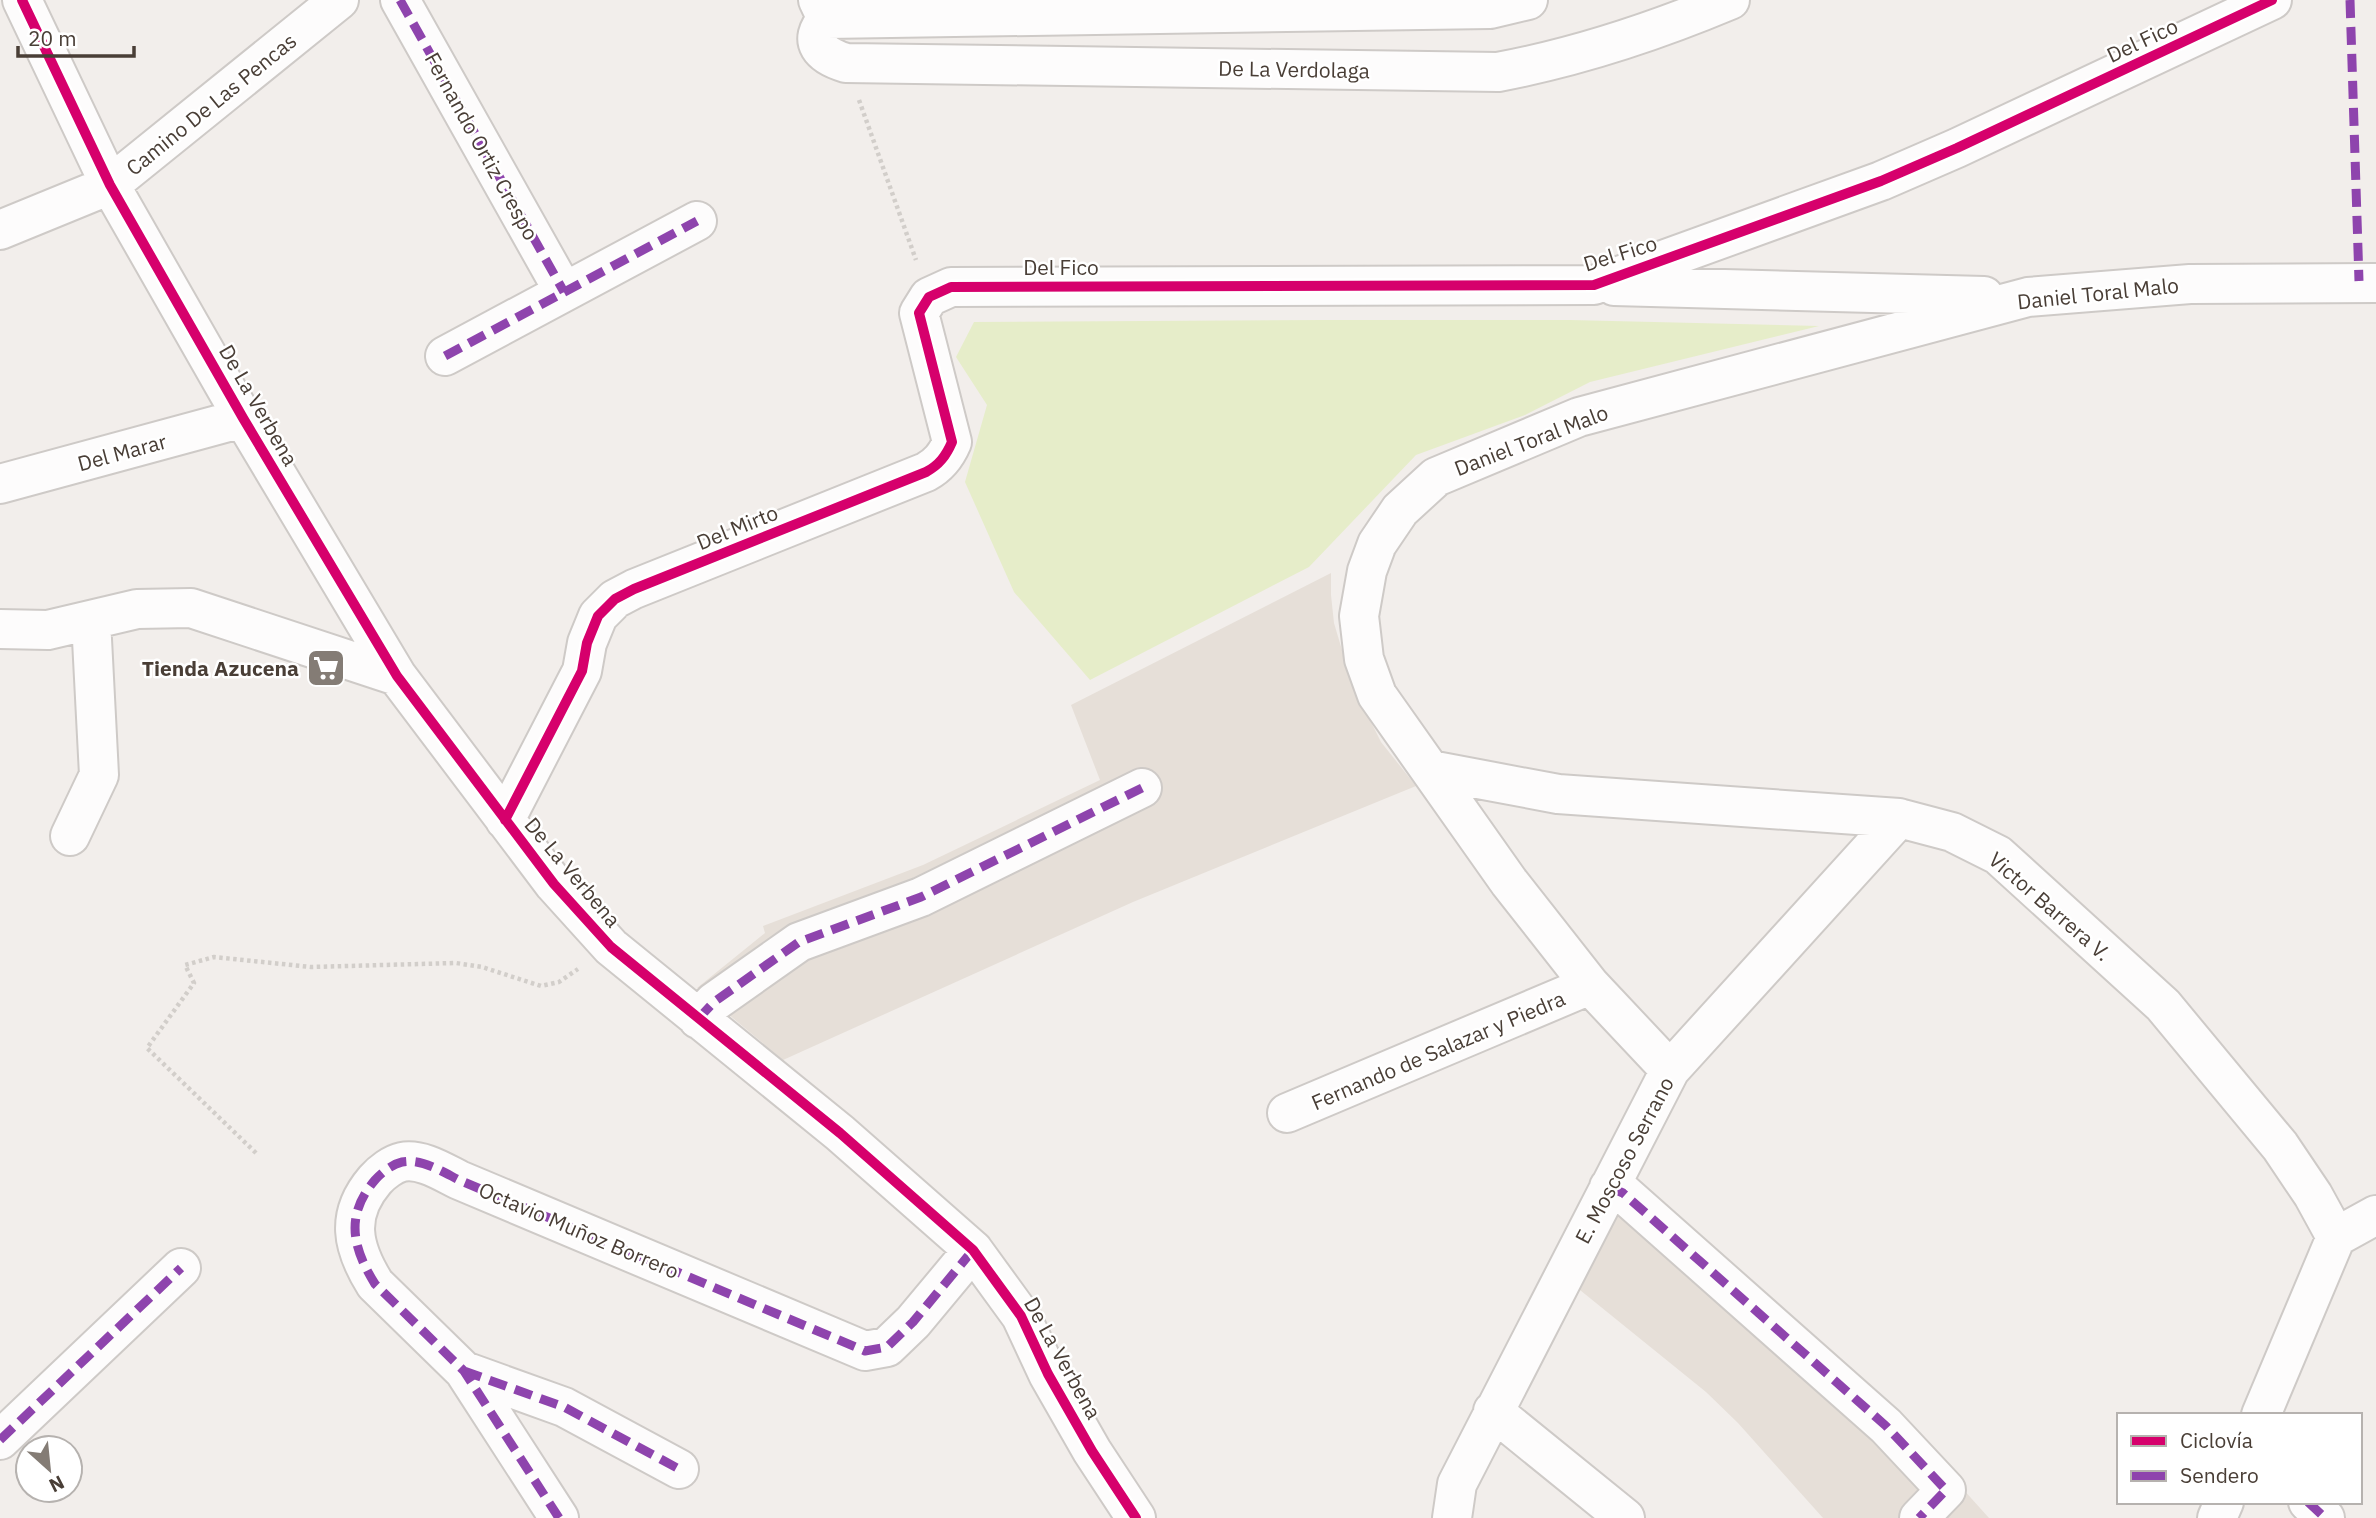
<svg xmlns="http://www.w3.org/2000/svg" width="2376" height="1518" viewBox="0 0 2376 1518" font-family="'IBM Plex Sans',sans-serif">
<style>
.residential{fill:#e6dfd8}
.green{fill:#e6edc9}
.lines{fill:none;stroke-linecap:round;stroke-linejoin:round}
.minor-casing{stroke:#cecac7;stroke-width:42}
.path{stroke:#d2ceca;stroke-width:4.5;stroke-dasharray:3.5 3.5;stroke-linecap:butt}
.minor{stroke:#fdfcfc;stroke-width:38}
.quiet{stroke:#8e44ad;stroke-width:9;stroke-dasharray:18 9;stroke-linecap:butt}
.cycleway-casing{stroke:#fff;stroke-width:15}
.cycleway{stroke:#d6006c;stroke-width:10}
.labels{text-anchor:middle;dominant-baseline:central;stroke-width:5;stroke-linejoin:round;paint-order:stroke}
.street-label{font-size:21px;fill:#493e36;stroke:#fff}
.poi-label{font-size:21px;font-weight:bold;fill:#493e36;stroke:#fff;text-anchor:end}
</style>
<rect width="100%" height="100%" fill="#f2eeeb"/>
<path class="residential" d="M1331,573V595L1334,623L1352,684L1381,742L1416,786L1133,902L783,1060L697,988L765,933L763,926L923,865L1100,780L1071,705Z
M1631,1179L1899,1418L1989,1518H1823L1738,1423L1706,1392L1575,1286Z"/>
<path class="green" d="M1324,320H1570L1819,326L1590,382L1525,415L1416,455L1309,567L1090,680L1014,592L965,482L987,405L956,357L974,322Z"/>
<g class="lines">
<defs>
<path id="minor" d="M22,0L110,185L243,418L397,676L554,884L611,947L840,1133L973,1250L1021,1316L1048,1374L1092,1451L1136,1518
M400,0L564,292
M818,0L827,19C806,42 822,56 846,63L1498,72C1578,57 1656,31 1730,0
M827,19L1490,9L1528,0
M0,230L110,185L339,0
M1614,286L1984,296
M445,356L697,221
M0,484L243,418
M0,629L48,630L137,609L191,608L397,676
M1430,770L1558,794L1899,818L1952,832L1998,855L2163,1005L2280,1146L2313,1195L2336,1237
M505,820L582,671L587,643L598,616L615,599L634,589L926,472C939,465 946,456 952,442L919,313L929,297L951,287L1594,285L1881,181L1957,148L2272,0
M70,836L99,775L91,620
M698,1019L714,1002L799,942L921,897L1142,788
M1670,1070L1590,985L1509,882L1377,695L1364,659L1359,616L1367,571L1377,544L1400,510L1436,477L1579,417L2028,297L2190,284L2376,283
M1287,1113L1590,985
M1609,1187L1623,1193L1886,1426L1946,1490L1919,1518
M464,1371L564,1407L679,1469
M1493,1411L1625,1518
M2261,1415L2336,1237L2376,1215
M0,1440L181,1268
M2308,1502L2325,1518
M559,1518L464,1371L375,1284C352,1247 345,1215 375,1180C382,1172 393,1164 402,1162C421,1158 443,1172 459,1180L865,1351L887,1347L913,1322L973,1250
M1452,1518L1457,1484L1670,1070L1899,818
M2217,1518L2224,1502"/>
</defs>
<use href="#minor" class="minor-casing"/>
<path class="path" d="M859,100L916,260
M256,1153L147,1048L194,983L185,965L214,957L311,967L456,963L482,967L541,986L559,982L578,969"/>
<use href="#minor" class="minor"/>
<path class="quiet" d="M400,0L564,292
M2350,0L2359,281
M445,356L697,221
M698,1019L714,1002L799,942L921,897L1142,788
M1609,1187L1623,1193L1886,1426L1946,1490L1919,1518
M464,1371L564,1407L679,1469
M0,1440L181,1268
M2308,1502L2325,1518
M559,1518L464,1371L375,1284C352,1247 345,1215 375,1180C382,1172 393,1164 402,1162C421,1158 443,1172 459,1180L865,1351L887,1347L913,1322L973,1250"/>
<defs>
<path id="cycleway" d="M22,0L110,185L243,418L397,676L554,884L611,947L840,1133L973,1250L1021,1316L1048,1374L1092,1451L1136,1518
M505,820L582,671L587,643L598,616L615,599L634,589L926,472C939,465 946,456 952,442L919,313L929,297L951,287L1594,285L1881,181L1957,148L2272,0"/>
</defs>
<use href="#cycleway" class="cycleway-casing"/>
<use href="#cycleway" class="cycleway"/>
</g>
<defs>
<symbol id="supermarket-square" viewBox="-11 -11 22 22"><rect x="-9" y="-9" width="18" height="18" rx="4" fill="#847c75" stroke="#fff"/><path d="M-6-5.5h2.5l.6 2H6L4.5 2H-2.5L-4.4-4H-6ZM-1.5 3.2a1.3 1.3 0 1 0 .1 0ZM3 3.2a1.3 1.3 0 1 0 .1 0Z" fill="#fff"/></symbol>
</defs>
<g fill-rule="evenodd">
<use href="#supermarket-square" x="304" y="646" width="44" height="44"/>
</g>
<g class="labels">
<g class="street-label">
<text transform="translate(2142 40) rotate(-25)">Del Fico</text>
<text transform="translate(1294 69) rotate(1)">De La Verdolaga</text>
<text transform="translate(211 104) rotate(-39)">Camino De Las Pencas</text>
<text transform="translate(482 146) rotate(61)">Fernando Ortiz Crespo</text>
<text transform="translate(1620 253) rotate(-17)">Del Fico</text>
<text x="1061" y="267">Del Fico</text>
<text transform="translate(2098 293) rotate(-6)">Daniel Toral Malo</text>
<text transform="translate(259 405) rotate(60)">De La Verbena</text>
<text transform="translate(1531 440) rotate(-21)">Daniel Toral Malo</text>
<text transform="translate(122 452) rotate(-15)">Del Marar</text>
<text transform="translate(737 527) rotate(-22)">Del Mirto</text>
<text transform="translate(573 872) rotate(50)">De La Verbena</text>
<text transform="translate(2050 906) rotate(41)">Victor Barrera V.</text>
<text transform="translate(1438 1050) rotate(-23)">Fernando de Salazar y Piedra</text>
<text transform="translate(1624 1160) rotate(-62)">E. Moscoso Serrano</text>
<text transform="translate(579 1230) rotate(23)">Octavio Muñoz Borrero</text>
<text transform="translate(1063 1358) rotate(61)">De La Verbena</text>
</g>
<g class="poi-label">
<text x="299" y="668">Tienda Azucena</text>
</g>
</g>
<rect x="2117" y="1413" width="245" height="91" fill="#ffffff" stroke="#b6b2af" stroke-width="2"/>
<rect x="2131" y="1436" width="35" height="10" fill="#d6006c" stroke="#b6b2af" stroke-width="2"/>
<text x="2180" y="1448" font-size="21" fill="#493e36">Ciclovía</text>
<rect x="2131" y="1471" width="35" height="10" fill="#8e44ad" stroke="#b6b2af" stroke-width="2"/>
<text x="2180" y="1483" font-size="21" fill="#493e36">Sendero</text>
<g transform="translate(49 1469) rotate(153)"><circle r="33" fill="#ffffff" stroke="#b6b2af" stroke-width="2"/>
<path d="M0-5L12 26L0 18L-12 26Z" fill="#847c75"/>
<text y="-10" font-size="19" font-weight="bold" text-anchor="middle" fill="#493e36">N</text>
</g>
<path d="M18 46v10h116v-10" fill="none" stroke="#493e36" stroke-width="3.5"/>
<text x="28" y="46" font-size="21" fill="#493e36" stroke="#ffffff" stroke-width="5" paint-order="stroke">20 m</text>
</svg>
